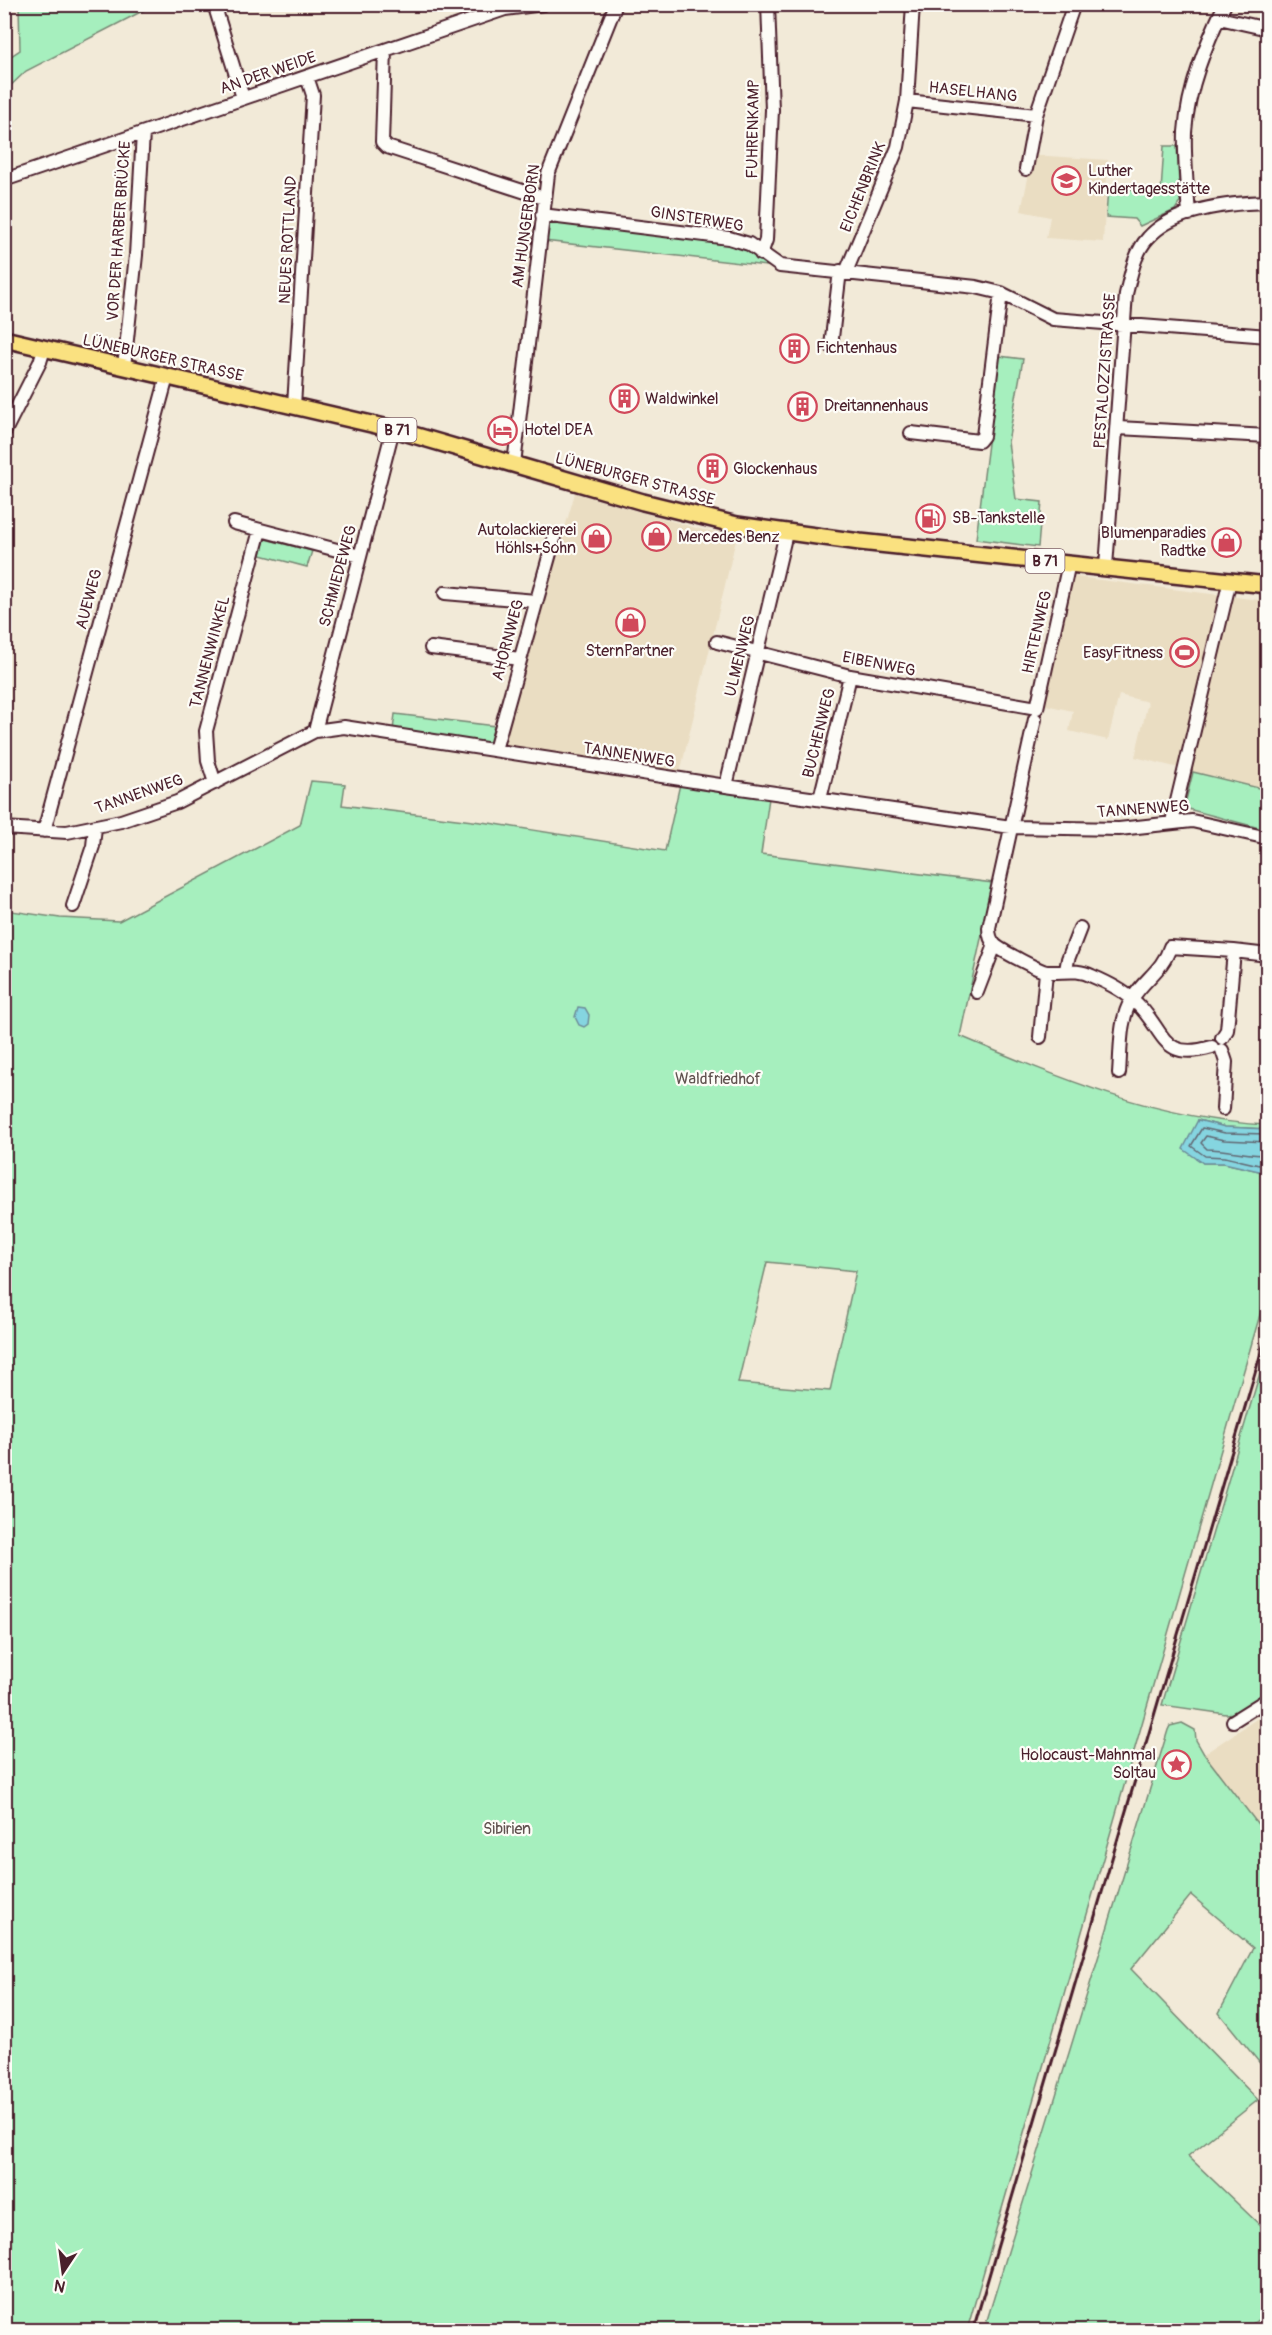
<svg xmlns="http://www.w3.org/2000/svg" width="1272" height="2335" viewBox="0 0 1272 2335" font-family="Pangolin,sans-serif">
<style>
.built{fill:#eaddc2}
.green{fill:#a6efbe;stroke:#788774;stroke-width:1.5;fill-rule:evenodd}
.water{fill:#85d5e0;stroke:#6d8c98;stroke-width:1.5}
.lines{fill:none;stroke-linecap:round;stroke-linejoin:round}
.shore{stroke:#626873;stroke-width:1.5}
.minor-casing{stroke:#4a1f2b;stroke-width:16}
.major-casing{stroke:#4a1f2b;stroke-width:20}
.minor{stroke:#fdfcf7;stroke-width:12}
.major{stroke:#fae180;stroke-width:15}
.rail{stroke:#4a1f2b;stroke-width:3}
.labels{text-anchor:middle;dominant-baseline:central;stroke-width:4.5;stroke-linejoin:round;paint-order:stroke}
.shield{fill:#fdfcf7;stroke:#806168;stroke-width:1.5}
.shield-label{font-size:15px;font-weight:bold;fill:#4a1f2b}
.street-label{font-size:16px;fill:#4a1f2b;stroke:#fdfcf7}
.poi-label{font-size:16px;fill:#4a1f2b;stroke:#fdfcf7;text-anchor:start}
.park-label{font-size:16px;fill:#615350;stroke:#fdfcf7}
</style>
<rect width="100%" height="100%" fill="#f2ead8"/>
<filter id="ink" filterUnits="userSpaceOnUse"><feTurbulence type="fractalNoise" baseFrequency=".0167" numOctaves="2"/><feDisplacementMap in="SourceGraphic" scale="12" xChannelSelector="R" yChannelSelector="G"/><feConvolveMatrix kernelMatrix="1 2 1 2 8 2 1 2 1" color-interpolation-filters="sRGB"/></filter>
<g filter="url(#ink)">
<path class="built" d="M1033,155L1108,160L1103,242L1046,238L1050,217L1021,211Z
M575,493L703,530L737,535L679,777L501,748Z
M1069,576L1267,601V790L1135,757L1148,702L1119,695L1108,740L1069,731L1073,711L1041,704Z
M1267,1712V1836L1204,1754Z"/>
<path class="green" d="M19,5V4L154,5L26,71L5,91V60L20,50Z
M1164,146H1177L1180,202L1175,210L1140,226L1134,219L1106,217L1108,187L1161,192Z
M552,221L737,242L767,266L544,241L545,227Z
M999,356L1023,359L1008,442L1016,499L1042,502L1038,547L976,539Z
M265,539L312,551L307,567L261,555Z
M395,714L495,726L490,744L393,730Z
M1193,772L1267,790V830L1184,808Z
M311,781L345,784L342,805L489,823L665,851L680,784L769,798L761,854L993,883L960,1036C1059,1078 1159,1120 1267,1125V1129L1225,1127L1198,1120L1203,1163H1224L1263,1172L1267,1165L1268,1287L967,2330H5V910L60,918L119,921L300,825ZM767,1262L856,1271L830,1391L738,1383Z
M1267,1349V1692L1235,1713L1226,1714L1162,1705Z
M1182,1723L1195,1730L1196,1740L1204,1754L1267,1836V2072L1219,2013L1253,1948L1191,1895L1131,1969L1258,2100L1188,2156L1267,2232V2313L1247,2328L1248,2330H984L1168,1730L1170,1726Z"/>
<path class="water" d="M578,1007L585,1008L589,1015L588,1024L584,1027L579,1025L575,1017Z
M1198,1120L1225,1127L1267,1129V1165L1263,1172L1224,1163H1203L1183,1149Z"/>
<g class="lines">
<path class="shore" d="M1268,1134L1225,1133L1202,1128L1191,1146L1205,1156L1225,1157L1259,1165L1268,1162
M1268,1142L1224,1140L1206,1136L1201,1143L1207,1149C1228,1149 1248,1156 1268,1155"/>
<defs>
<path id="minor" d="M214,4L243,98
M1219,18L1268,29
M385,50L382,142L387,147L544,198
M907,101L1036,115L1074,4
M1026,169L1036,115
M4,180L505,9L543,4
M1189,214C1187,187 1184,159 1185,132C1188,87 1206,44 1225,4
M542,215L729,238L749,244L780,266L976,287L1001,293L1053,319L1268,336
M761,254L766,240L772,110L768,4
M846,272L898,147L907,101L913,4
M831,346L840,271
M124,367L136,255L143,133
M294,406L313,95L307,77
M1118,428L1268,436
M5,431L40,362L44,349
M911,433L979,441L983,436L1001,293
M514,464L548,174L616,4
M234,523L360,556
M1106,567L1126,294C1131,275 1134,253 1148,238C1174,208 1230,203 1268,202
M445,593L536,601
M717,642L850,676L1037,708L1069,563
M431,648L520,659
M1035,719L989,928C989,934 990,940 995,945C1000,950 1040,971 1047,972C1063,973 1077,968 1092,976C1106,982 1121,989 1132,999C1166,1027 1158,1063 1212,1047
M315,731L393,429
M495,750L554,539
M215,783L208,761L206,731L260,530
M726,786L786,533
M820,799L850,676
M1172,822L1230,580
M4,828L67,832L121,821L177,802L315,731L344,727L726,786L1011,827L1119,829L1192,821L1268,838
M44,831L167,377
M73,906L93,846L95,827
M1234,951L1268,955
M1066,970L1068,959L1080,928
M977,992L995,945
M1040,1037L1046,972
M1222,1050L1226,1062L1223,1109
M1119,1073C1121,1050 1119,1019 1132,999C1144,979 1163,970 1170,947L1234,951L1227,1030L1222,1038
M1233,1721L1268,1699"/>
<path id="major" d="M4,339L393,429L643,502L737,525L860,542L1268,585"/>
</defs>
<use href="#minor" class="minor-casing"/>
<use href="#major" class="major-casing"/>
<use href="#minor" class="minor"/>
<use href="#major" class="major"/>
<path class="rail" d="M973,2330L1268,1329"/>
</g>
</g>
<defs>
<symbol id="school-ring" viewBox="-11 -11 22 22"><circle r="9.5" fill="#fdfcf7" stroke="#d1495b" stroke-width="1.5"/><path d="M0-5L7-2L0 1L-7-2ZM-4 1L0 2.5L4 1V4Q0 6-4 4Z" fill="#d1495b"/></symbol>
<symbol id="building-ring" viewBox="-11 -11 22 22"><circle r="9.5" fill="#fdfcf7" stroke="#d1495b" stroke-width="1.5"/><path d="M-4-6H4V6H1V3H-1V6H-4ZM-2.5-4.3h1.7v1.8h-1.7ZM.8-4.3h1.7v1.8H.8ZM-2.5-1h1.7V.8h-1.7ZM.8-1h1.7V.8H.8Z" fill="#d1495b"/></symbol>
<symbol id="hotel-ring" viewBox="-11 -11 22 22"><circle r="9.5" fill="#fdfcf7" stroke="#d1495b" stroke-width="1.5"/><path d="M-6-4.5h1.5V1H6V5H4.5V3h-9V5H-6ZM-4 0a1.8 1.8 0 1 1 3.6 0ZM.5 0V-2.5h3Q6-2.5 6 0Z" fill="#d1495b"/></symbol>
<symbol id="fuel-ring" viewBox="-11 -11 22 22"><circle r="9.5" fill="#fdfcf7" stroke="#d1495b" stroke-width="1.5"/><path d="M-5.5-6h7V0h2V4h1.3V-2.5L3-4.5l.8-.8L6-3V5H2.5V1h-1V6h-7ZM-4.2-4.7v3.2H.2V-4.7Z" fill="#d1495b"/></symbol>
<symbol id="shop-ring" viewBox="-11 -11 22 22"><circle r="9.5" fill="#fdfcf7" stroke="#d1495b" stroke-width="1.5"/><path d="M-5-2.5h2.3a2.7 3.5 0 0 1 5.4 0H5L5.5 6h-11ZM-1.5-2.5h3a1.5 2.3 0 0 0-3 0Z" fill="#d1495b"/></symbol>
<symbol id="stadium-ring" viewBox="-11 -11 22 22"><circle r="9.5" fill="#fdfcf7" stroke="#d1495b" stroke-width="1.5"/><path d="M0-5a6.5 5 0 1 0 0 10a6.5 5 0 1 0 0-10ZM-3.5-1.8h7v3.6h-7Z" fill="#d1495b"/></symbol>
<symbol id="sight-ring" viewBox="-11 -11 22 22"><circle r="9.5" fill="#fdfcf7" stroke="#d1495b" stroke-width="1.5"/><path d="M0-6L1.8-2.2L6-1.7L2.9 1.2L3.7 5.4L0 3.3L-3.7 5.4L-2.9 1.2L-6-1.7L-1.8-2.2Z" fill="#d1495b"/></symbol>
</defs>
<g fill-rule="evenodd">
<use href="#school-ring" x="1050" y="164" width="33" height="33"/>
<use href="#building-ring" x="778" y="332" width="33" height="33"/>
<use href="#building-ring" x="608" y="382" width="33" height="33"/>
<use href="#building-ring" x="786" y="390" width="33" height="33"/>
<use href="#hotel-ring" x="486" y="414" width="33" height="33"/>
<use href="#building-ring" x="696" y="452" width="33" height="33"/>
<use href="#fuel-ring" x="914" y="502" width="33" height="33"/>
<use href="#shop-ring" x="640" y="520" width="33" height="33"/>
<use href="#shop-ring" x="580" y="522" width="33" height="33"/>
<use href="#shop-ring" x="1210" y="526" width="33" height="33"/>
<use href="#shop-ring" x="614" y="606" width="33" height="33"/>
<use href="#stadium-ring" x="1168" y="636" width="33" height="33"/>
<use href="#sight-ring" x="1160" y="1748" width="33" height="33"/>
</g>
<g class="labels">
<g class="shield">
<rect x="377.5" y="418" width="39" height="24" rx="4.5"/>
<rect x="1025.5" y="549" width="39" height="24" rx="4.5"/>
</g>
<g class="shield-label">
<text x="397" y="430">B 71</text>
<text x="1045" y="561">B 71</text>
</g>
<g class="street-label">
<text transform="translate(268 73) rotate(-19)">AN DER WEIDE</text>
<text transform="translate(973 92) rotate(6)">HASELHANG</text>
<text transform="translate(753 129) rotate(-89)">FUHRENKAMP</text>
<text transform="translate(863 187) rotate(-68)">EICHENBRINK</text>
<text transform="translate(697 219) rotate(9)">GINSTERWEG</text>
<text transform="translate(526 226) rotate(-82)">AM HUNGERBORN</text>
<text transform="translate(119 231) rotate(-86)">VOR DER HARBER BRÜCKE</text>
<text transform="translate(288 240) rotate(-87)">NEUES ROTTLAND</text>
<text transform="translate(163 358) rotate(13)">LÜNEBURGER STRASSE</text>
<text transform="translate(1105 371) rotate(-86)">PESTALOZZISTRASSE</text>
<text transform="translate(635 479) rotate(15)">LÜNEBURGER STRASSE</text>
<text transform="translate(338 576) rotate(-75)">SCHMIEDEWEG</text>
<text transform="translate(89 599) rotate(-75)">AUEWEG</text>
<text transform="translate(1037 632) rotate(-77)">HIRTENWEG</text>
<text transform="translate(508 640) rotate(-75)">AHORNWEG</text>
<text transform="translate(210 652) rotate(-75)">TANNENWINKEL</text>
<text transform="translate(740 656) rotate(-76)">ULMENWEG</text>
<text transform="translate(879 664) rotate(11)">EIBENWEG</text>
<text transform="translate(819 733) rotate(-76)">BUCHENWEG</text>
<text transform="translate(629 755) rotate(9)">TANNENWEG</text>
<text transform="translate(139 794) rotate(-19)">TANNENWEG</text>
<text transform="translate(1143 809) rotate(-4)">TANNENWEG</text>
</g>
<g class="poi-label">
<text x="1088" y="171">Luther<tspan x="1088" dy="18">Kindertagesstätte</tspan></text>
<text x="816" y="348">Fichtenhaus</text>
<text x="645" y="399">Waldwinkel</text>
<text x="824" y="406">Dreitannenhaus</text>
<text x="524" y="430">Hotel DEA</text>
<text x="733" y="469">Glockenhaus</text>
<text x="952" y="518">SB-Tankstelle</text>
<text x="576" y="530" text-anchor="end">Autolackiererei<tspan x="576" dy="18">Höhls+Sohn</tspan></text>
<text x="1206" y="533" text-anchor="end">Blumenparadies<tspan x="1206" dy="18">Radtke</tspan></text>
<text x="678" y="537">Mercedes Benz</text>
<text x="630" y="651" text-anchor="middle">SternPartner</text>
<text x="1163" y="653" text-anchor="end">EasyFitness</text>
<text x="1156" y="1755" text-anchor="end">Holocaust-Mahnmal<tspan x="1156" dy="18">Soltau</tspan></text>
</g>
<g class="park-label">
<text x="718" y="1079">Waldfriedhof</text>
<text x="507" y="1829">Sibirien</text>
</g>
</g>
<rect width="1272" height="2335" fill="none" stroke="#fdfcf7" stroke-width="24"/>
<rect x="12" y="12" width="1248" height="2311" fill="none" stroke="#4a1f2b" stroke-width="2" filter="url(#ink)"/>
<g transform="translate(63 2272) rotate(193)" stroke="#fdfcf7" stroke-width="4.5" paint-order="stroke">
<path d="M0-4.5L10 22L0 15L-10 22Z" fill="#4a1f2b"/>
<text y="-9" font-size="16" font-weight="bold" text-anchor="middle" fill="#4a1f2b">N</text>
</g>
</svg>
